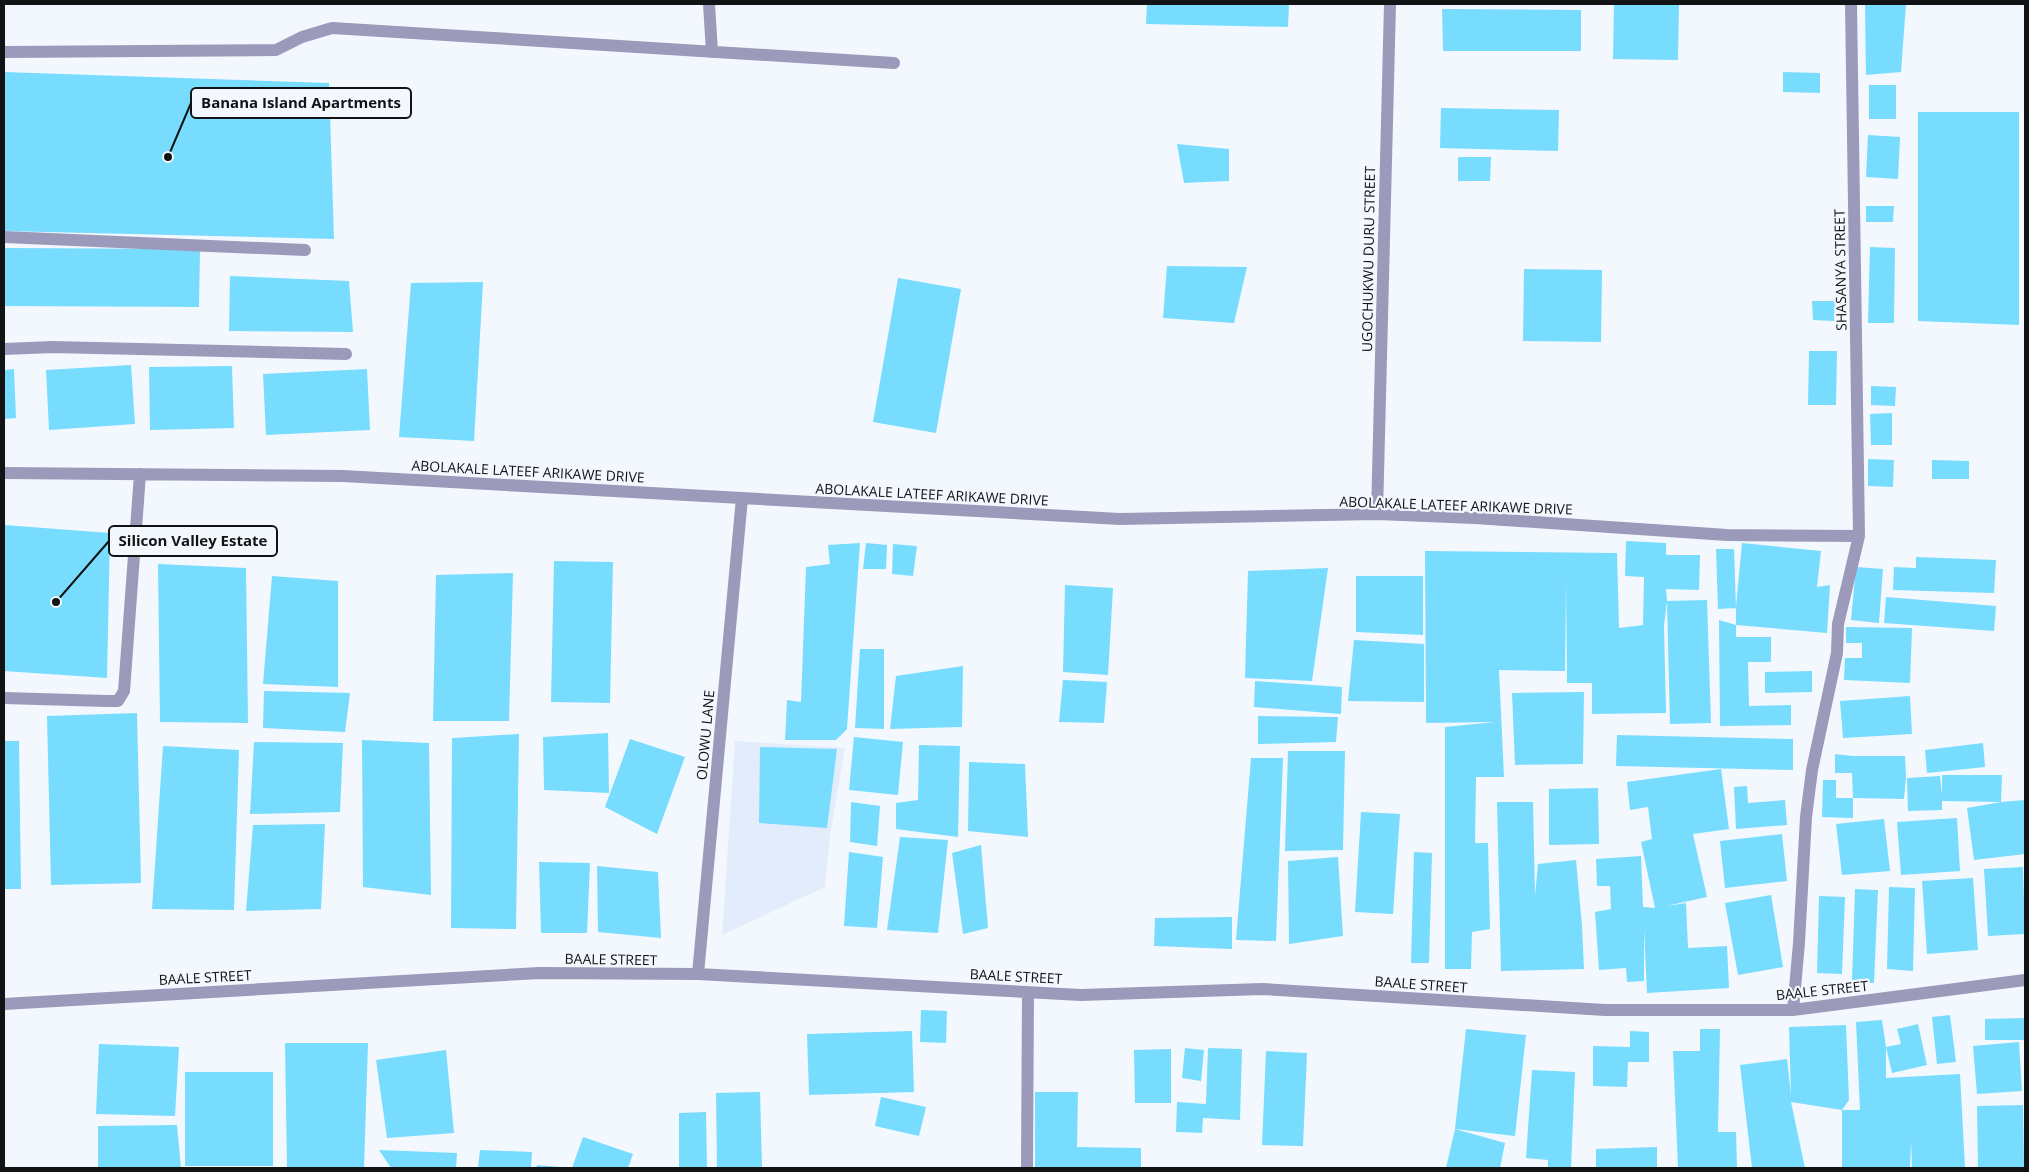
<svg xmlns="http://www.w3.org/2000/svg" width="2029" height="1172" viewBox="0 0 2029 1172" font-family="'Open Sans',sans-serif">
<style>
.built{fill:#e2ecfa}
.building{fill:#78dcfe}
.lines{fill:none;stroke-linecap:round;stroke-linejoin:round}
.minor{stroke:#9c9aba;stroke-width:12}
.labels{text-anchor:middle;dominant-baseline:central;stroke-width:4.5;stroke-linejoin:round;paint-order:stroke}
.street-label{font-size:14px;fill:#111315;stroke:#f3f8fe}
.leader{fill:none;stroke:#111315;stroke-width:2}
.callout-dot{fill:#111315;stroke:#f3f8fe;stroke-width:2}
.callout{fill:#f3f8fe;stroke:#111315;stroke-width:2}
.callout-label{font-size:15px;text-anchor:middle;font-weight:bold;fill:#111315}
</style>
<rect width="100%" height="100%" fill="#f3f8fe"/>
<path class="built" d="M735,741L845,748L830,836L825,887L722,935Z"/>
<path class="building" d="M1147,4H1289L1288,27L1146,24Z
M1614,4H1679L1678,60L1613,59Z
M1865,4H1906L1901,72L1866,75Z
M1442,9L1581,10V51H1443Z
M4,72L329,83L334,239L4,231Z
M1783,72L1820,73V93L1783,92Z
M1869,85H1896V119H1869Z
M1441,108L1559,110L1558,151L1440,148Z
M1918,112H2019V325L1918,321Z
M1868,135L1900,137L1898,179L1866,177Z
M1177,144L1229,149V181L1184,183Z
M1458,157H1491L1490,181H1458Z
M1866,206H1894L1893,222H1866Z
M1870,247L1895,248L1894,323H1868Z
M4,248L200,249L199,307L4,306Z
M1167,266L1247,267L1234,323L1163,318Z
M1524,269L1602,270L1601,342L1523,341Z
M230,276L349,281L353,332L229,331Z
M898,278L961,289L936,433L873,422Z
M483,282L474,441L399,437L411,283Z
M1812,301H1835L1834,321L1813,320Z
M1809,351H1837L1836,405H1808Z
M131,365L135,424L49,430L46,370Z
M232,366L234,428L150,430L149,367Z
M14,369L16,418L4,419V370Z
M367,369L370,430L266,435L263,374Z
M1871,386L1896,387L1895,406L1871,405Z
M1892,413V445H1871L1870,414Z
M1868,459L1894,460L1893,487L1868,486Z
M1932,460L1969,461V479H1932Z
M4,525L110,533L107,678L4,671Z
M1626,541L1666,543V555H1700L1699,590L1666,589L1667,601L1664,626L1666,713L1592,714V683H1567L1566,582L1565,671L1499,670L1504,777H1476L1475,843H1488L1490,929L1472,932L1471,969H1445V727L1495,722L1426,723L1425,551L1617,553L1619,628L1643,625L1644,577L1625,576Z
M860,543L847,729L836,740H785L787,700L801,702L806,567L830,564L828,545Z
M866,543L887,545L886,569H863Z
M1742,543L1821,551L1817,587L1830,585L1827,633L1736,625V606Z
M893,544L917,546L913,576L892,574Z
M1716,549H1734L1736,608L1718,609Z
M1916,557L1996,560L1994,593L1893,590L1894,567L1916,568Z
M554,561L613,562L610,703L551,702Z
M158,564L246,568L248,723L160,722Z
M1856,567L1883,569L1879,623L1851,620Z
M1328,568L1312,681L1245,678L1248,571Z
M513,573L509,721H433L436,575Z
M272,576L338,581V687L263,684Z
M1356,576H1423V635L1356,632Z
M1065,585L1113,588L1108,675L1063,672Z
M1886,597L1996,606L1994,631L1884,623Z
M1707,600L1711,723L1670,724L1667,601Z
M1719,620L1736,625V637H1771V662H1748L1749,706L1791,705V725L1720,726Z
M1846,627L1912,628L1910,683L1844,680L1845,658H1862V643H1846Z
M1354,640L1424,644V702L1348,701Z
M860,649H884V729L855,728Z
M963,666L962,727L890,729L896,676Z
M1812,671V692L1765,693V672Z
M1063,680L1107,682L1104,723L1059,722Z
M1255,681L1342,687L1341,714L1254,707Z
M264,691L350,693L345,732L263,728Z
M1584,692L1583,764L1515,765L1512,693Z
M1910,696L1912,734L1843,738L1840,701Z
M137,713L141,883L51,885L47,716Z
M1258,716L1338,717L1336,742L1258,744Z
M608,733L609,793L544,790L543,737Z
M519,734L516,929L451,928L452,738Z
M1617,735L1793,739V770L1616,766Z
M854,737L903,742L898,795L849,790Z
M630,739L685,757L657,834L605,807Z
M362,740L429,743L431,895L363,887Z
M4,741H19L21,889H4Z
M254,742L343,743L340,812L250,814Z
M1983,743L1985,767L1927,773L1925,750Z
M919,745L960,746L958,837L896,829V803L918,800Z
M163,746L239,750L234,910L152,909Z
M760,747L837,749L827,828L759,823Z
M1288,751H1345L1343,850L1285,851Z
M1835,754L1853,756H1905L1906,777L1904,799L1853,798L1852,773H1835Z
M1251,758H1283L1276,941L1236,940Z
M969,762L1025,764L1028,837L968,831Z
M1721,769L1729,829L1693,834L1707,897L1666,906L1686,903L1688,948L1727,946L1729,988L1647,993L1644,928V981L1627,982L1626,968L1599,970L1595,912L1611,909L1610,886H1597L1596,859L1641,856L1643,907L1655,908L1641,842L1652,839L1648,807L1630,810L1627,782Z
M1942,775H2002L2001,802L2025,800V854L1974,860L1967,808L2001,802L1942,801V810L1908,811L1907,778L1940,776L1942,795Z
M1823,780H1836V798H1853V818L1822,817Z
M1747,786L1748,803L1785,800L1787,825L1736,829L1734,787Z
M1598,788L1599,844L1549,845V789Z
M851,802L880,806L877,846L850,842Z
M1497,802H1533L1535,896L1538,864L1576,860L1582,926L1584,969L1501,971Z
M1361,812L1400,814L1393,914L1355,912Z
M1957,818L1960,871L1901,875L1897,822Z
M1884,819L1890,871L1842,875L1836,824Z
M325,824L321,909L246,911L253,825Z
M1782,834L1787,881L1725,888L1720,841Z
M900,837L948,840L938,933L887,930Z
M981,845L988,928L963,934L952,853Z
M849,852L883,857L877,928L844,926Z
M1414,852L1432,853L1429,963H1411Z
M1338,857L1343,936L1289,944L1288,861Z
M539,862L590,863L587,933H541Z
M597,866L658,872L661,938L598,932Z
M2023,867L2025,934L1988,936L1984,869Z
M1973,878L1978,950L1927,954L1922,881Z
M1889,887L1915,888L1913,971L1887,969Z
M1855,889L1878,890L1874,983L1852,982Z
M1771,895L1783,967L1738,975L1725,903Z
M1819,896L1845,897L1842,974L1817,973Z
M1232,917V949L1154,946L1155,918Z
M921,1010L947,1011L946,1043L920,1042Z
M1950,1015L1956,1062L1937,1064L1932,1017Z
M2025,1018V1040H1985V1019Z
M1882,1020L1886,1047L1901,1044L1897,1029L1918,1024L1927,1065L1892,1073L1886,1047V1078L1960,1074L1965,1168H1912L1911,1141L1910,1168H1842V1110L1791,1102L1805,1168H1752L1740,1065L1787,1059L1791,1095L1789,1027L1846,1025L1849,1100L1842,1110H1860L1856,1022Z
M1466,1029L1526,1035L1515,1136L1455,1129Z
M1700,1029H1720L1718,1132H1736L1737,1168H1678L1673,1051H1700Z
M912,1031L914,1092L809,1095L807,1034Z
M1630,1031L1649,1032V1062H1628L1627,1087L1593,1086V1046L1630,1047Z
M2019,1042L2022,1091L1977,1094L1973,1046Z
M285,1043H368L364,1168H287Z
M99,1044L179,1047L175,1116L96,1114Z
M1185,1048L1204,1050L1201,1081L1182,1078Z
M1208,1048L1242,1049L1240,1120L1203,1118L1202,1133L1176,1132L1177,1102L1206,1104Z
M1171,1049V1103H1135L1134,1050Z
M446,1050L454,1133L387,1138L376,1060Z
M1266,1051L1307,1053L1303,1146L1262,1145Z
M1532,1070L1575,1072L1571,1168H1548V1160L1526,1158Z
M185,1072H273V1166H185Z
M760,1092L762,1168H717L716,1093Z
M1035,1092H1078L1077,1147L1141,1148V1168H1035Z
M881,1097L926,1107L919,1136L875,1126Z
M2023,1105L2024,1168H1978L1977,1106Z
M706,1112L707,1168H679V1113Z
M177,1125L181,1168H98V1126Z
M1455,1129L1505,1143L1500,1168H1446Z
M583,1137L633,1154L628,1168H572Z
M1657,1147V1168H1596V1149Z
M379,1150L457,1153L456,1168H391Z
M480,1150L532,1152L531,1168H478Z
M537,1165L561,1167V1168H536Z"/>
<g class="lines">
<path class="minor" d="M709,4L712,52
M4,52L276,50L302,37L332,28L894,63
M4,237L305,250
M4,349L53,347L346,354
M4,473L343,476L1120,519L1377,514L1475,518L1727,535L1859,536
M1377,514L1390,4
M4,698L106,701H118L124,691L140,474
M698,974L742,498
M4,1004L539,973L698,974L1081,995L1262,989L1605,1010H1793L2025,980
M1793,1010L1799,943L1806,817L1812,770L1837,653L1838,624L1859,536L1851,4
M1027,1168L1028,992"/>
</g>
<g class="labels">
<g class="street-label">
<text transform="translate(1368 259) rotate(-89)">UGOCHUKWU DURU STREET</text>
<text transform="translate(1840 270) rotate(-91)">SHASANYA STREET</text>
<text transform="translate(528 471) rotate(3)">ABOLAKALE LATEEF ARIKAWE DRIVE</text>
<text transform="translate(932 494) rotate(3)">ABOLAKALE LATEEF ARIKAWE DRIVE</text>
<text transform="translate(1456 505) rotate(2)">ABOLAKALE LATEEF ARIKAWE DRIVE</text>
<text transform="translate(705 735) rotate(-85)">OLOWU LANE</text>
<text transform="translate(611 959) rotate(1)">BAALE STREET</text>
<text transform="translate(1016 976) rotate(3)">BAALE STREET</text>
<text transform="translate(205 977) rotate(-3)">BAALE STREET</text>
<text transform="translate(1421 984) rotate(4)">BAALE STREET</text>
<text transform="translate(1822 990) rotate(-6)">BAALE STREET</text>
</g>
</g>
<path class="leader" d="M168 157L191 103M56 602L109 541"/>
<g class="callout-dot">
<circle cx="168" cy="157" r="5"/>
<circle cx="56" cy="602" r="5"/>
</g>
<g class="callout">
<rect x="191" y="88" width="220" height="30" rx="5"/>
<rect x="109" y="526" width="168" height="30" rx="5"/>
</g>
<g class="callout-label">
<text x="301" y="108">Banana Island Apartments</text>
<text x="193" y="546">Silicon Valley Estate</text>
</g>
<rect width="2029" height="1172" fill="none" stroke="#111315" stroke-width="10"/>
</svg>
